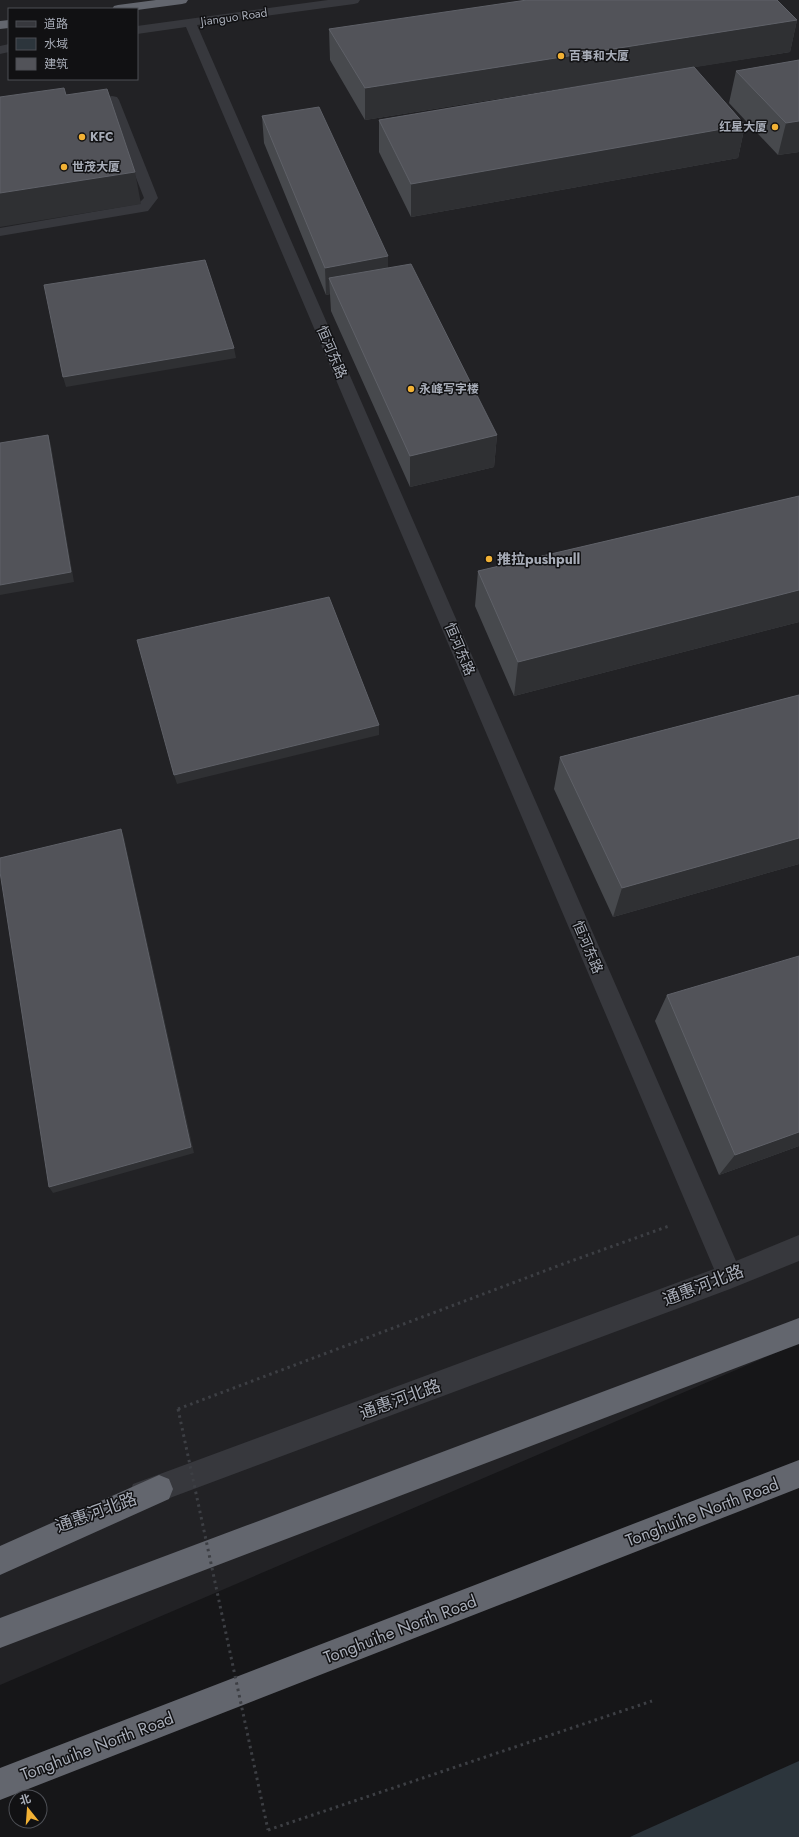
<svg xmlns="http://www.w3.org/2000/svg" width="799" height="1837" viewBox="0 0 799 1837" font-family="Jost,'Noto Sans SC',sans-serif">
<style>
.built{fill:#222225;fill-rule:evenodd}
.water{fill:#2c353c}
.lines{fill:none;stroke-linecap:round;stroke-linejoin:round}
.path{stroke:#3d3f44;stroke-width:3;stroke-dasharray:2.5 4;stroke-linecap:butt}
.minor{fill:#37383d;fill-rule:evenodd}
.highway{fill:#63666e;fill-rule:evenodd}
.path-bridge{stroke:#3d3f44;stroke-width:3;stroke-dasharray:2.5 4;stroke-linecap:butt}
.wall{fill:#47494d}
.shaded-wall{fill:#2f3033}
.building{fill:#525359;stroke:#5f6168}
.poi-dot{fill:#f2b134;stroke:#111113;stroke-width:1.5}
.labels{text-anchor:middle;dominant-baseline:central;stroke-width:3;stroke-linejoin:round;paint-order:stroke}
.far-street-label{font-size:12px;fill:#a8adb8;stroke:#111113}
.far-poi-label{font-size:12px;font-weight:bold;fill:#a8adb8;stroke:#111113;text-anchor:start}
.street-label{font-size:14px;fill:#a8adb8;stroke:#111113}
.poi-label{font-size:14px;font-weight:bold;fill:#a8adb8;stroke:#111113;text-anchor:start}
.near-street-label{font-size:17px;fill:#a8adb8;stroke:#111113}
</style>
<rect width="100%" height="100%" fill="#161618"/>
<path class="built" d="M0,0H799V1343L0,1685ZM9,9H137V79H9Z"/>
<path class="water" d="M799,1761V1837H630L643,1831Z"/>
<g class="lines">
<path class="path" d="M178,1409L563,1264L669,1226
M268,1830L652,1701"/>
<path class="minor" d="M328,0H360L358,3L354,4L197,25L736,1261L799,1235V1261L730,1289L143,1508L133,1504L129,1494L133,1484L714,1269L186,27L137,34V26Z
M9,44V52L0,54V46Z
M112,96L117,97L119,100L158,198L148,211L0,236V228L138,204L144,198L107,105L81,109L76,108L74,105L76,102L81,101Z"/>
<path class="highway" d="M156,0H188L186,3L182,4L137,10L112,9L114,6L118,5Z
M9,20V28L0,29V21Z
M799,1318V1344L0,1648V1618Z
M799,1460V1488L0,1800V1768Z
M159,1475L169,1479L173,1489L169,1499L0,1575V1546Z"/>
<path class="path-bridge" d="M178,1409L268,1830"/>
</g>
<path class="wall" d="M797,20L790,52L694,67L745,125L738,158L411,217L379,152V120L682,69L365,120L330,60L329,29Z
M799,60V152L778,155L729,103L736,71Z
M262,116L388,268L497,435L494,467L410,487L331,311L330,294L326,295L264,143Z
M799,496V622L514,696L475,606L478,571Z
M799,695V864L613,917L554,789L560,757Z
M667,995L799,1146L719,1175L655,1021Z"/>
<path class="shaded-wall" d="M797,20L790,52L365,120V88Z
M799,121V152L778,155L786,123Z
M745,125L738,158L411,217V184Z
M135,172L141,204L0,227V193Z
M388,256V283L329,278L330,294L326,295L325,268Z
M234,348L236,358L66,387L63,377Z
M48,435L51,445L74,582L0,595V585Z
M497,435L494,467L410,487V456Z
M799,590V622L514,696L518,662Z
M379,725V735L177,784L174,775Z
M121,829L124,837L194,1153L53,1193L49,1187Z
M799,838V864L613,917L622,888Z
M799,1132V1146L719,1175L735,1155Z"/>
<path class="building" d="M527,0H777L797,20L365,88L329,29Z
M799,60V121L786,123L736,71Z
M694,67L745,125L411,184L379,120Z
M64,88L66,95L107,89L135,172L0,193V97Z
M319,107L388,256L325,268L262,116Z
M205,260L234,348L63,377L44,285Z
M411,264L497,435L410,456L329,278Z
M48,435L71,572L0,585V443Z
M799,496V590L518,662L478,571Z
M329,597L379,725L174,775L137,640Z
M799,695V838L622,888L560,757Z
M121,829L191,1147L49,1187L0,872V858Z
M799,956V1132L735,1155L667,995Z"/>
<g class="poi-dot">
<circle cx="561" cy="56" r="4"/>
<circle cx="775" cy="127" r="4"/>
<circle cx="82" cy="137" r="4"/>
<circle cx="64" cy="167" r="4"/>
<circle cx="411" cy="389" r="4"/>
<circle cx="489" cy="559" r="4"/>
</g>
<g class="labels">
<g class="far-street-label">
<text transform="translate(234 17) rotate(-8)">Jianguo Road</text>
</g>
<g class="far-poi-label">
<text x="569" y="56">百事和大厦</text>
<text x="767" y="127" text-anchor="end">红星大厦</text>
<text x="90" y="137">KFC</text>
<text x="72" y="167">世茂大厦</text>
<text x="419" y="389">永峰写字楼</text>
</g>
<g class="street-label">
<text transform="translate(332 352) rotate(67)">恒河东路</text>
<text transform="translate(460 649) rotate(67)">恒河东路</text>
<text transform="translate(588 947) rotate(67)">恒河东路</text>
</g>
<g class="poi-label">
<text x="497" y="559">推拉pushpull</text>
</g>
<g class="near-street-label">
<text transform="translate(703 1285) rotate(-21)">通惠河北路</text>
<text transform="translate(400 1399) rotate(-20)">通惠河北路</text>
<text transform="translate(96 1512) rotate(-20)">通惠河北路</text>
<text transform="translate(702 1512) rotate(-21)">Tonghuihe North Road</text>
<text transform="translate(400 1629) rotate(-21)">Tonghuihe North Road</text>
<text transform="translate(97 1746) rotate(-21)">Tonghuihe North Road</text>
</g>
</g>
<rect x="8" y="8" width="130" height="72" fill="#111113" stroke="#4d4f55"/>
<rect x="16" y="21" width="20" height="6" fill="#37383d" stroke="#4d4f55"/>
<text x="44" y="28" font-size="12" fill="#a8adb8">道路</text>
<rect x="16" y="38" width="20" height="12" fill="#2c353c" stroke="#4d4f55"/>
<text x="44" y="48" font-size="12" fill="#a8adb8">水域</text>
<rect x="16" y="58" width="20" height="12" fill="#525359" stroke="#4d4f55"/>
<text x="44" y="68" font-size="12" fill="#a8adb8">建筑</text>
<g transform="translate(28 1809) rotate(343)"><circle r="19" fill="#111113" stroke="#4d4f55"/>
<path d="M0-3L7 15L0 10L-7 15Z" fill="#f2b134"/>
<text y="-6" font-size="11" font-weight="bold" text-anchor="middle" fill="#a8adb8">北</text>
</g>
</svg>
